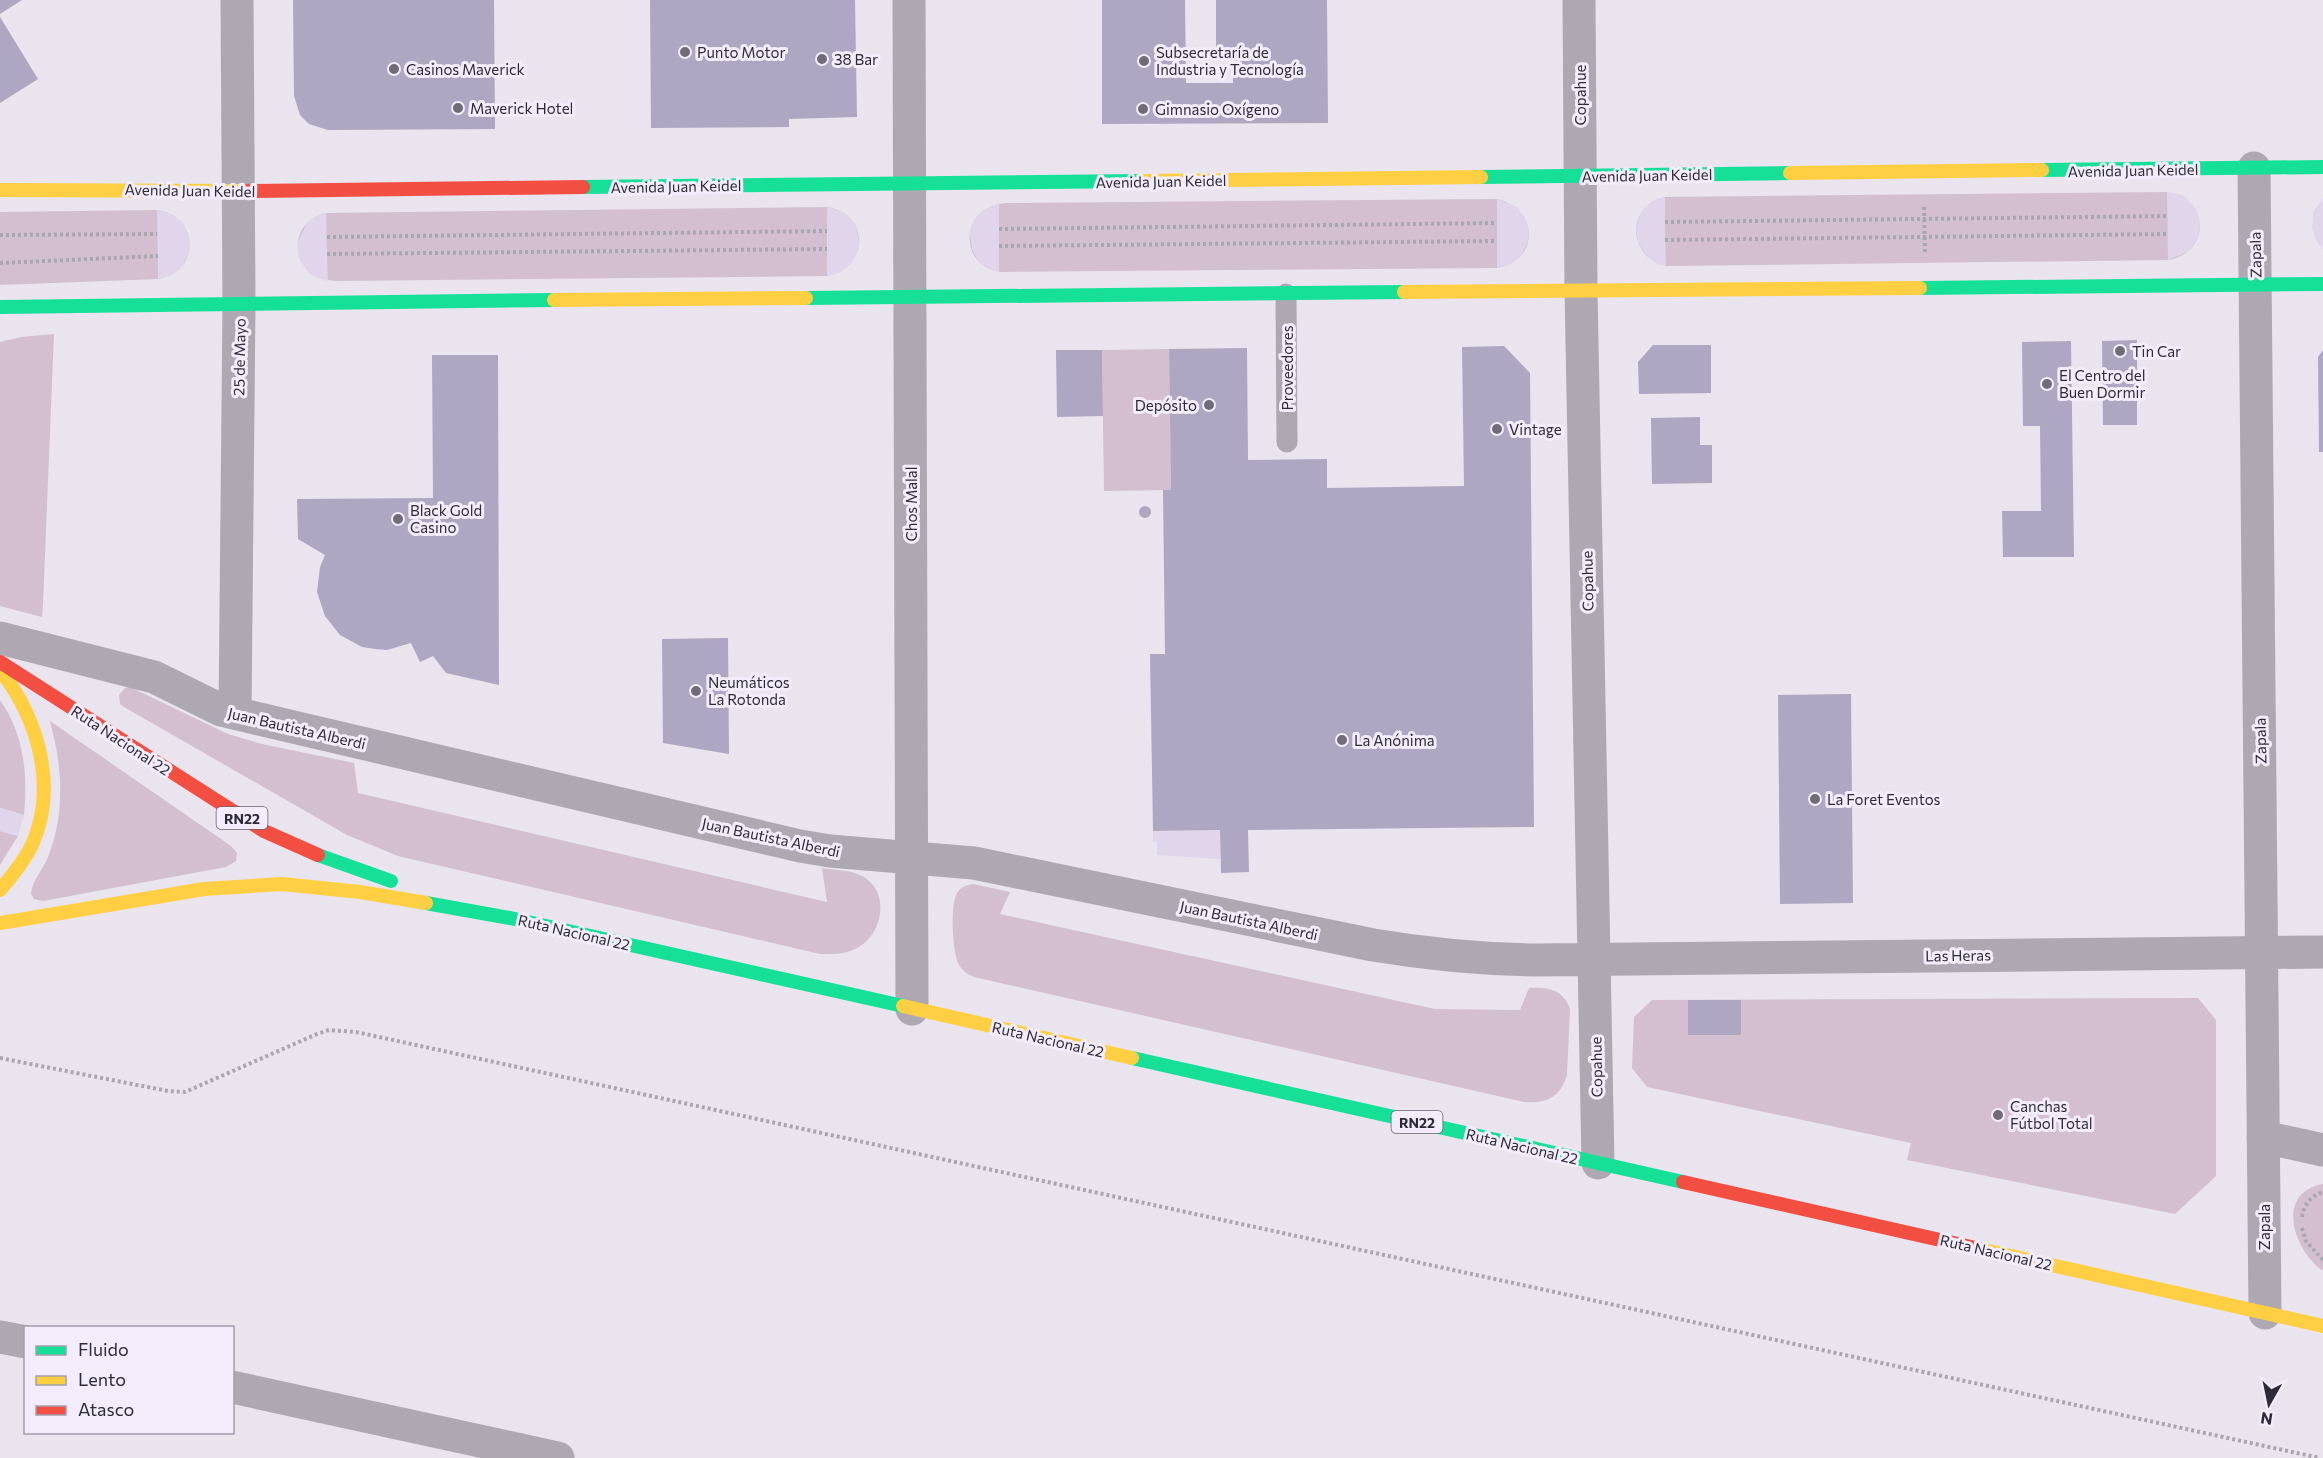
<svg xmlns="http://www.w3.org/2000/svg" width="2323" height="1458" viewBox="0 0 2323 1458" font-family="Commissioner,sans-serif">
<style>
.green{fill:#d3bfd0}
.plaza{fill:#e0d5eb}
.building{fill:#aea7c1}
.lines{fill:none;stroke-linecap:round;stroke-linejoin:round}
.path{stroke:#aaa6b0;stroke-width:4;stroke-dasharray:3 3;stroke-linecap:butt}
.lane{stroke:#ada8b2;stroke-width:21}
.street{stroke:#ada8b2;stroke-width:33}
.fast{stroke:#16e098;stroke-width:14}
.slow{stroke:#ffcf43;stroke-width:14}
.jam{stroke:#f24e42;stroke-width:14}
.poi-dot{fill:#6f6c78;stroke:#f3ecfa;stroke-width:2}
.labels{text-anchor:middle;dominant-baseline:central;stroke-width:6;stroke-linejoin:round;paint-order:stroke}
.shield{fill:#f3ecfa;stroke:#696572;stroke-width:1.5}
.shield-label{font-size:14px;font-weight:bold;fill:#2e2b38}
.poi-label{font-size:15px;fill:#2e2b38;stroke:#f3ecfa;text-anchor:start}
.street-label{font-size:15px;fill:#2e2b38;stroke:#f3ecfa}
</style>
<rect width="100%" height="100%" fill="#e9e4ee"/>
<path class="green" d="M2167,192C2210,198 2211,253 2168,260L1666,266C1627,256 1626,207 1665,197Z
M1497,199C1538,209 1541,259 1497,268L999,272C956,262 962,207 1006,203Z
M827,207C870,214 870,267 827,276L335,281C291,278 283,225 326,213Z
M157,210C200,217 201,271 158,279L0,285V212Z
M54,334L43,604L42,617L0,606V342L21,337Z
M1169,349L1171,490L1104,491L1102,350Z
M130,687L228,734L262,744L354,763L358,793L827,902L822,868C835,870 853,870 864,877C891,894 882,935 857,948C845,955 833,954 820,954L398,856L347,835L124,707L120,704L119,695L125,688Z
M0,700C24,734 28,774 24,815L0,808Z
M50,721L231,846L237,853L236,861L226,867L43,901L34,899L31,894C32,880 43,870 48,857C66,812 62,766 50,721Z
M0,831L18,836L0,865Z
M973,884L1010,892L1000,914L1435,1009L1520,1010L1529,988C1547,987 1563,989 1570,1009L1567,1075C1561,1097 1546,1104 1524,1102L974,977C967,974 963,971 959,965C952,953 950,905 957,893C961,887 966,885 973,884Z
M2198,998L2216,1020V1176L2175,1214L1907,1160L1911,1143L1647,1087L1632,1068L1634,1017L1652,1000Z
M2323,1184V1271C2294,1251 2274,1193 2323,1184Z"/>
<path class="plaza" d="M2167,192L2182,195L2193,205L2199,218L2200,226L2197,240L2188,252L2168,260Z
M1665,197V222L1666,266L1658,264L1646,256L1638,242L1636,228L1641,213L1646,207L1658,199Z
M2323,198V249L2317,242L2312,228L2313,213Z
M1497,199L1517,207L1526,219L1529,233L1528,241L1522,254L1511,264L1497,268Z
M999,203V272L992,270L979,262L972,249L970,234L974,220L979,214L985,209Z
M827,207L841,211L852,220L856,227L859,241V249L853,262L841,272L827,276Z
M157,210L172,214L183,223L189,237L190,245L189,252L183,265L172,275L158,279Z
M326,213L327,254L328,281L313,276L307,271L299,258L297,243L307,223L312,218Z
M0,808L24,815L18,836L0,831Z
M1220,830V859L1157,855V842L1153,841V831Z"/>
<path class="building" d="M0,0H22L0,14Z
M293,0H494L495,129L328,130L309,124L300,115L294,96Z
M650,0H855L857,117L789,119V127L651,128Z
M1102,0H1185L1186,83H1233V64L1230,56L1225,50L1216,47V0H1327L1328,123L1102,124Z
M0,17L38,79L0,103Z
M2137,340V425H2103L2102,341Z
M2071,341L2074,557H2003L2002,511H2041L2040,426H2023L2022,342Z
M1653,345H1711V393L1639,394L1638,362Z
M1504,346L1530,373L1534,827L1248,830L1249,872L1221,873L1220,830L1153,831L1150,654H1165L1163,490H1171L1169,349L1247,348L1248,460L1327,459V488L1464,486L1462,347Z
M1056,350H1102L1103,416L1057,417Z
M2323,350V452H2319L2318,357Z
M432,355H498L499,685L446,673L433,656L420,662L411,643L387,650L375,649L362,647L340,635L325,616L317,592L320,567L325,555L298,539L297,499L433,498Z
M1700,417V445H1712V483L1652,484L1651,418Z
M1139 512a6 6 0 1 1 12 0a6 6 0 1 1-12 0Z
M728,638L729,754L663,743L662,639Z
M1851,694L1853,903L1780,904L1778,695Z
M1688,1000H1741V1035H1688Z"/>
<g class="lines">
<path class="path" d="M1924,207L1925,253
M1665,222L2168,216
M999,229L1497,223
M0,235L157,234
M327,237L827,231
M1665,240L2168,234
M999,246L1497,241
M327,254L827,249
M0,263L158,256
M0,1058L168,1091L185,1092L317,1034L329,1030L356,1032L2320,1458
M2302,1217C2304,1204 2311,1196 2323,1192
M2302,1228L2306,1241L2323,1260"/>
<path class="lane" d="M1286,294L1287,442"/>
<path class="street" d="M909,0L912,1009
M1579,0L1581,291L1598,1163
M2254,168L2265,1313
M0,638L154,677L221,710L800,846L830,851L974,863L1373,945C1427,954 1480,959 1534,960L2323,952
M235,713L239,303L237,0
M2263,1137L2323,1150
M0,1337L26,1342
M232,1387L558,1458"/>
<path class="fast" d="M2042,170L2323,167
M1481,177L1790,173
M583,187L1143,181
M1920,288L2323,284
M806,298L1404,292
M0,307L554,300
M318,855L391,881
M426,903L510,918L903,1006
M1132,1058L1683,1182"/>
<path class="slow" d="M1790,173L2042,170
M1143,181L1481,177
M0,190L244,191
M1404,292L1920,288
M554,300L806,298
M0,890C12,876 24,861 32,845C58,787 38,719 1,671
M0,923L204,889L282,884L360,892L426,903
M903,1006L1132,1058
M1980,1249L2323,1326"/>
<path class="jam" d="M244,191L583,187
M0,662L264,831L318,855
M1683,1182L1980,1249"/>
</g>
<g class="poi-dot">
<circle cx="685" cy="52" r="6"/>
<circle cx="822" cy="59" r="6"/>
<circle cx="1144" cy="61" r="6"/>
<circle cx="394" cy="69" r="6"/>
<circle cx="458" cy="108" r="6"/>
<circle cx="1143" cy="109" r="6"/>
<circle cx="2120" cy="351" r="6"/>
<circle cx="2047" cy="384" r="6"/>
<circle cx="1209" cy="405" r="6"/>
<circle cx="1497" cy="429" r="6"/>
<circle cx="398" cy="519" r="6"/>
<circle cx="696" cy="691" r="6"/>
<circle cx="1342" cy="740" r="6"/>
<circle cx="1815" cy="799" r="6"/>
<circle cx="1998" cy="1115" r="6"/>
</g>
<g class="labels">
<g class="shield">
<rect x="216.5" y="807" width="51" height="22" rx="4.5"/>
<rect x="1391.5" y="1111" width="51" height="22" rx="4.5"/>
</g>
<g class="shield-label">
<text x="242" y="818">RN22</text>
<text x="1417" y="1122">RN22</text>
</g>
<g class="poi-label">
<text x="697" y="52">Punto Motor</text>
<text x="1156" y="52">Subsecretaría de<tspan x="1156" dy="17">Industria y Tecnología</tspan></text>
<text x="834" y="59">38 Bar</text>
<text x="406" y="69">Casinos Maverick</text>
<text x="470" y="108">Maverick Hotel</text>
<text x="1155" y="109">Gimnasio Oxígeno</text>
<text x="2132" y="351">Tin Car</text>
<text x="2059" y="375">El Centro del<tspan x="2059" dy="17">Buen Dormir</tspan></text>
<text x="1197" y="405" text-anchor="end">Depósito</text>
<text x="1509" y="429">Vintage</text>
<text x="410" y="510">Black Gold<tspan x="410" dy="17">Casino</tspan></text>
<text x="708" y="682">Neumáticos<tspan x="708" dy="17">La Rotonda</tspan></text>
<text x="1354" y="740">La Anónima</text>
<text x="1827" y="799">La Foret Eventos</text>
<text x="2010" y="1106">Canchas<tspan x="2010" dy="17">Fútbol Total</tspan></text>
</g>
<g class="street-label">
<text transform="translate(1580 95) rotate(-90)">Copahue</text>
<text transform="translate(2133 170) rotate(-1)">Avenida Juan Keidel</text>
<text transform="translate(1647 175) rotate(-1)">Avenida Juan Keidel</text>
<text transform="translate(1161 181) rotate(-1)">Avenida Juan Keidel</text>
<text transform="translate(676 186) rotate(-1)">Avenida Juan Keidel</text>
<text transform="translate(190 190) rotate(1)">Avenida Juan Keidel</text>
<text transform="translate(2255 255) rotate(-91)">Zapala</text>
<text transform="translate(239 357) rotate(-89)">25 de Mayo</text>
<text transform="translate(1287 368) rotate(-90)">Proveedores</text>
<text transform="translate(911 504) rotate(-90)">Chos Malal</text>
<text transform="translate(1587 581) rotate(-91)">Copahue</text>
<text transform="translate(297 728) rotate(13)">Juan Bautista Alberdi</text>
<text transform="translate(121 740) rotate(33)">Ruta Nacional 22</text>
<text transform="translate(2260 741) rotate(-91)">Zapala</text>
<text transform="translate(771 837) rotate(12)">Juan Bautista Alberdi</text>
<text transform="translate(1249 920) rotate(12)">Juan Bautista Alberdi</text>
<text transform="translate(574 932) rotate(13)">Ruta Nacional 22</text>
<text transform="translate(1958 955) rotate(-1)">Las Heras</text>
<text transform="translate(1048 1039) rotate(13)">Ruta Nacional 22</text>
<text transform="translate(1596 1067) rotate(-91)">Copahue</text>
<text transform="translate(1522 1146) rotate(13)">Ruta Nacional 22</text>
<text transform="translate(2264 1227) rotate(-90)">Zapala</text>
<text transform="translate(1996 1252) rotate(13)">Ruta Nacional 22</text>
</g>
</g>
<rect x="24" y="1326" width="210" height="108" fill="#f3ecfa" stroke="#a49fac" stroke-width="1.5"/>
<rect x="36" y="1346" width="30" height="9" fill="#16e098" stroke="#a49fac" stroke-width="1.5"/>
<text x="78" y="1356" font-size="18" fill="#2e2b38">Fluido</text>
<rect x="36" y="1376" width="30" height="9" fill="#ffcf43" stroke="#a49fac" stroke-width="1.5"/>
<text x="78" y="1386" font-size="18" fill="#2e2b38">Lento</text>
<rect x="36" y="1406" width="30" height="9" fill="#f24e42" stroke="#a49fac" stroke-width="1.5"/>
<text x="78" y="1416" font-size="18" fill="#2e2b38">Atasco</text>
<g transform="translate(2269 1404) rotate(189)" stroke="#f3ecfa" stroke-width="4.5" paint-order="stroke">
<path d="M0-4.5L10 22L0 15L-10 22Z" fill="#2e2b38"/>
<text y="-9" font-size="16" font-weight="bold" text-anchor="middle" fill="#2e2b38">N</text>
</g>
</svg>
